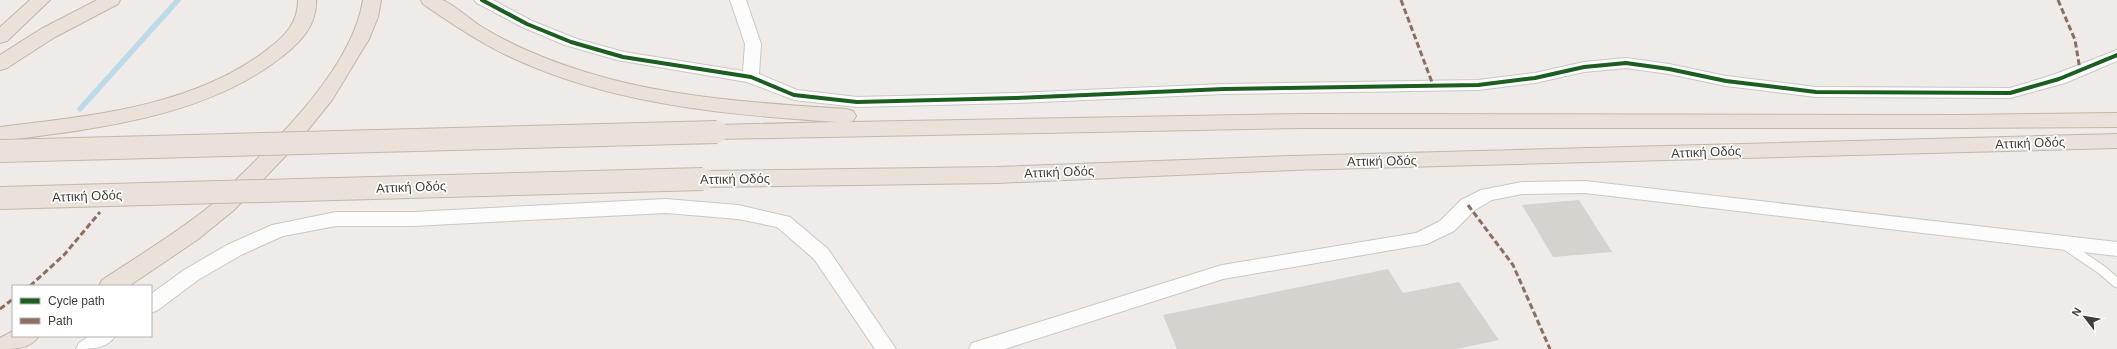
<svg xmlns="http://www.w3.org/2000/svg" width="2117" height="349" viewBox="0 0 2117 349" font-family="Helvetica,sans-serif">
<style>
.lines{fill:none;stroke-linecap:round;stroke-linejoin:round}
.stream{stroke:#bcdae8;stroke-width:5.5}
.building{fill:#d6d3cf}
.lane-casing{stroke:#cac7c4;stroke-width:11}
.street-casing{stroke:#cac7c4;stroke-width:2}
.highway-casing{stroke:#c3b6a6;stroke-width:2}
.lane{stroke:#fcfcfc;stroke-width:9}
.street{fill:#fcfcfc;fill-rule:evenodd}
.highway{fill:#eae2da;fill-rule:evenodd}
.highway-bridge-casing{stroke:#c3b6a6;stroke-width:24;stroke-linecap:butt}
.highway-bridge{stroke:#eae2da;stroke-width:22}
.quiet{stroke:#8d6e63;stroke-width:3;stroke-dasharray:6 3;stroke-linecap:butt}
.cycleway-casing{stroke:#fff;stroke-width:6}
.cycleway{stroke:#1b5e20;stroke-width:4}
.labels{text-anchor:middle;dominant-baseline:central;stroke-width:3.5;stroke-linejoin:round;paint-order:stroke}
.street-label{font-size:13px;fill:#433c35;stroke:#fff}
</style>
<rect width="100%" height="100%" fill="#eeebe8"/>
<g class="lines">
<path class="stream" d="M80,109L178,0"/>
</g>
<path class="building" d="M1579,200L1612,252L1553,257L1522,205Z
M1388,269L1403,293L1459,282L1499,340L1457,349H1177L1163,315Z"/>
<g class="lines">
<defs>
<path id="lane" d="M2065,245L2102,270L2117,283"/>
<path id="street" d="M474,0H493L532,21L577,39L624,52L743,71L745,44L730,0H746L761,44L759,74L797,90L857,97L1015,93L1224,84L1478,80L1535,73L1584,62L1626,58L1669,64L1726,76L1816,87L2010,88L2053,75L2117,50V61L2065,83L2010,98L1816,97L1726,86L1669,74L1626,68L1584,72L1535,83L1478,90L1224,94L1015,103L857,107L794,100L747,82L617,60L565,45L522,27L477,3Z
M1585,181L2117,242V256L1585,193L1522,194L1492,200L1475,210L1454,231L1427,244L1223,279L1005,349H969L972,343L1222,265L1416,233L1440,221L1461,200L1481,190L1522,182Z
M666,199L738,205L790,217L828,249L896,349H875L814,259L777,227L738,219L666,213L413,226H336L283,236L241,255L198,280L158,310L151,313V294L184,270L227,245L272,225L336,212H413Z
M89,336H115C107,349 91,349 76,349L79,343Z"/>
<path id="highway" d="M30,0H50L7,41L0,43V27Z
M97,0H120L118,4L55,37L7,68L0,70V55L41,29Z
M298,0H316C317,24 302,41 284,55C208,117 94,129 0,141V127C90,116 194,107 268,49C285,36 298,23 298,0Z
M363,0H381L378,17L369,39L332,100L294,147L234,210L197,240L129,286H99L102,280C137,257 173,235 205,210C217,201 227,189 238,178C283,134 353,65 363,0Z
M421,0C427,0 436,0 442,0C452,3 472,21 482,27C513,46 548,60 582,71C667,98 758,103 846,109L853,111L856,116L853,121L849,122L1303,114L1962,115L2117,113V127L1962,128H1303L717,139L710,137L706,132L710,127L717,125L837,122C729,115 617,105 517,60C483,45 454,25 423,4Z
M2117,134V148L1291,170L997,183L703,187L695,184L692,179L695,174L703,171L997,167L1291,156Z
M13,331V336H39C30,349 16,349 0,349V338Z"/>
</defs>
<use href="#lane" class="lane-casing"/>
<use href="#street" class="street-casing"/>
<use href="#highway" class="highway-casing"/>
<use href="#lane" class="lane"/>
<use href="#street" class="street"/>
<use href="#highway" class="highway"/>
<defs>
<path id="highway-bridge" d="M0,151L717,132
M0,198L703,179"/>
</defs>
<use href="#highway-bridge" class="highway-bridge-casing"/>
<use href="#highway-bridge" class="highway-bridge"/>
<path class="quiet" d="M1401,0L1433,85
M2058,0L2075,40L2080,70
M1468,205L1513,265L1550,349
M30,286L64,255L100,212
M0,309L13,299"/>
<defs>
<path id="cycleway" d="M482,0L527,24L571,42L623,57L751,77L794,95L857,102L1015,98L1224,89L1478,85L1535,78L1584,67L1626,63L1669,69L1726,81L1816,92L2010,93L2059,79L2117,55"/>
</defs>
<use href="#cycleway" class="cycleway-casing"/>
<use href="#cycleway" class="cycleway"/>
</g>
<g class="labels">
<g class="street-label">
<text transform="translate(2030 143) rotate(-2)">Αττική Οδός</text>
<text transform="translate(1706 152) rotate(-2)">Αττική Οδός</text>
<text transform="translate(1382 161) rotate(-1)">Αττική Οδός</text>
<text transform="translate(1059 172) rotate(-2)">Αττική Οδός</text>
<text transform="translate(735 179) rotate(-1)">Αττική Οδός</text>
<text transform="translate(411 187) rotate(-2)">Αττική Οδός</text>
<text transform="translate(87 196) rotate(-2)">Αττική Οδός</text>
</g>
</g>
<rect x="12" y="285" width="140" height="52" fill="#ffffff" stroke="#b4b1ae"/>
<rect x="20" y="298" width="20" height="6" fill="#1b5e20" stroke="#b4b1ae"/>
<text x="48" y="305" font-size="12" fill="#433c35">Cycle path</text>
<rect x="20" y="318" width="20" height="6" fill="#8d6e63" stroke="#b4b1ae"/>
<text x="48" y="325" font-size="12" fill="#433c35">Path</text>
<g transform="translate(2085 317) rotate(301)" stroke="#ffffff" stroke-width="3" paint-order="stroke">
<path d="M0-3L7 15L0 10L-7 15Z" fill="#433c35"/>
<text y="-6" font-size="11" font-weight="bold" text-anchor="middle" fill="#433c35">N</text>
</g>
</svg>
